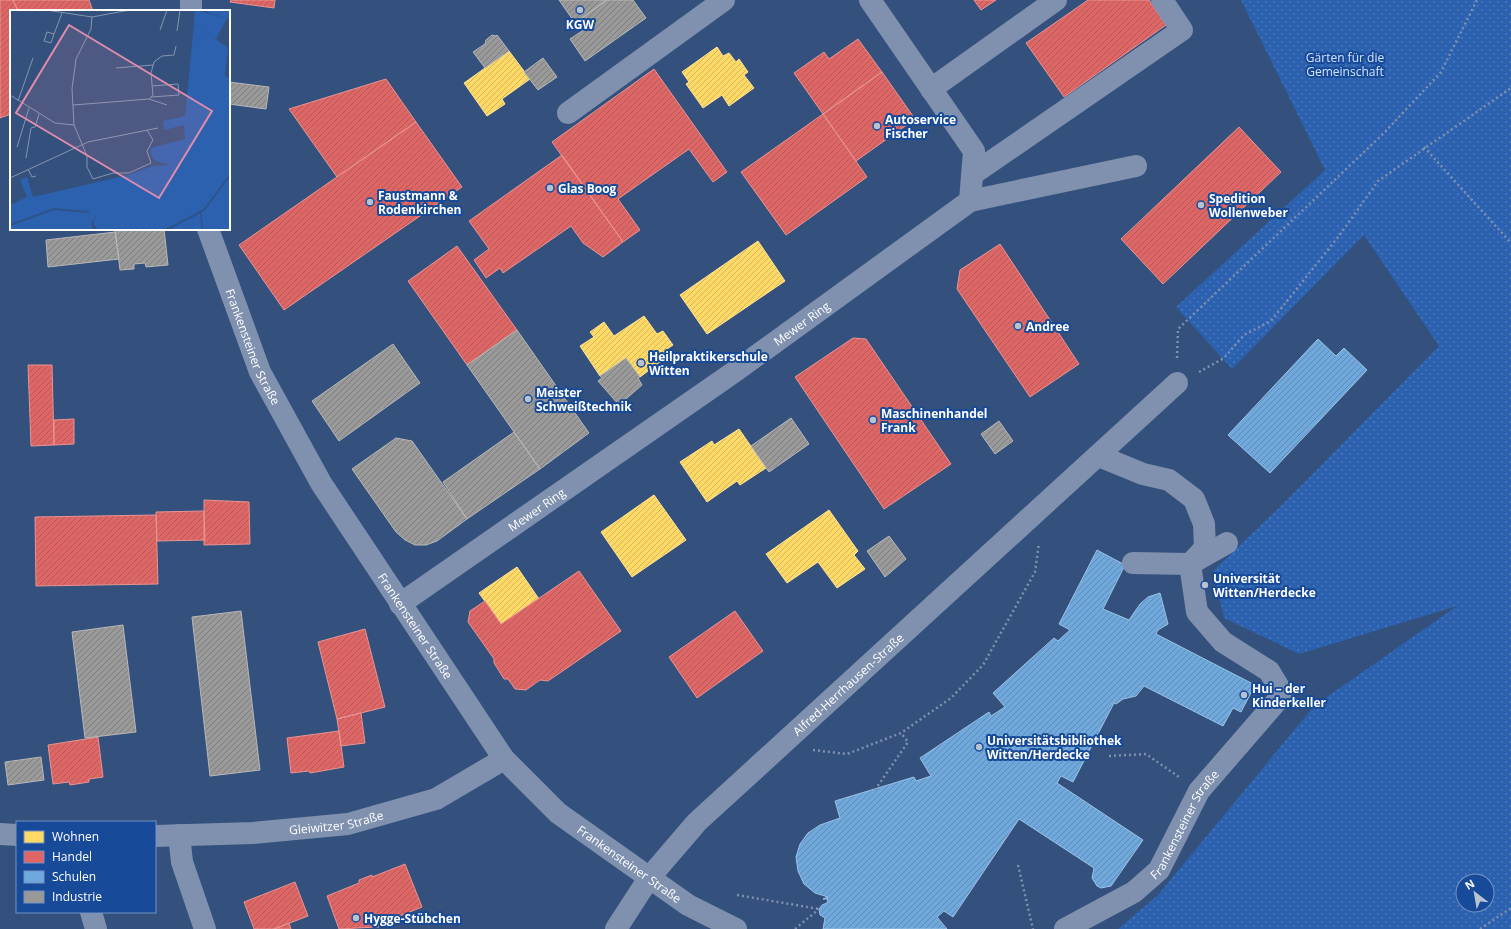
<svg xmlns="http://www.w3.org/2000/svg" width="1511" height="929" viewBox="0 0 1511 929" font-family="'Open Sans',sans-serif">
<style>
.park{fill:url(#park-dots);fill-rule:evenodd}
.homes{fill:url(#homes-hatch);stroke:#ffe494}
.shops{fill:url(#shops-hatch);stroke:#e99494}
.schools{fill:url(#schools-hatch);stroke:#9ac2e6}
.industry{fill:url(#industry-hatch);stroke:#b8b8b8}
.lines{fill:none;stroke-linecap:round;stroke-linejoin:round}
.path{stroke:#7f91ae;stroke-width:2.5;stroke-dasharray:2 3;stroke-linecap:butt}
.minor{stroke:#7f91ae;stroke-width:22}
.poi-dot{fill:#b8c2d1;stroke:#174a99;stroke-width:1.5}
.labels{text-anchor:middle;dominant-baseline:central;stroke-width:4;stroke-linejoin:round;paint-order:stroke}
.poi-label{font-size:12px;font-weight:bold;fill:#fff;stroke:#174a99;text-anchor:start}
.park-label{font-size:12px;fill:#d3e4fc;stroke:#174a99}
.street-label{font-size:12px;fill:#fff;stroke:#174a99}
.inset-river{fill:none;stroke:#2e538b;stroke-width:2}
.inset-road{fill:none;stroke:#8596b0;stroke-width:1}
.view{fill:#e08cad;fill-opacity:0.15;stroke:#e08cad;stroke-width:2}
.inset-edge{fill:none;stroke:#fff;stroke-width:2}
</style>
<defs>
<pattern id="park-dots" width="8" height="8" patternUnits="userSpaceOnUse"><rect width="8" height="8" fill="#2b61af"/><path d="M2 2h.1M6 6h.1" fill="none" stroke="#4b79bb" stroke-width="1.8" stroke-linecap="round"/></pattern>
<pattern id="homes-hatch" width="6" height="6" patternUnits="userSpaceOnUse"><rect width="6" height="6" fill="#ffd966"/><path d="M-1 1l2-2M0 6l6-6M5 7l2-2" fill="none" stroke="#d2b660"/></pattern>
<pattern id="shops-hatch" width="6" height="6" patternUnits="userSpaceOnUse"><rect width="6" height="6" fill="#e06666"/><path d="M-1 1l2-2M0 6l6-6M5 7l2-2" fill="none" stroke="#ac5d5d"/></pattern>
<pattern id="schools-hatch" width="6" height="6" patternUnits="userSpaceOnUse"><rect width="6" height="6" fill="#6fa8dc"/><path d="M-1 1l2-2M0 6l6-6M5 7l2-2" fill="none" stroke="#648cb1"/></pattern>
<pattern id="industry-hatch" width="6" height="6" patternUnits="userSpaceOnUse"><rect width="6" height="6" fill="#999"/><path d="M-1 1l2-2M0 6l6-6M5 7l2-2" fill="none" stroke="#7e7e7e"/></pattern>
</defs>
<rect width="100%" height="100%" fill="#34507c"/>
<path class="park" d="M1241,0H1511V929H1118L1158,895L1314,706L1457,606L1299,654L1224,618L1213,571L1283,504L1439,346L1364,235L1232,369L1176,307L1325,170ZM1463,881H1487V905H1463Z"/>
<path class="homes" d="M717,47L723,56L729,53L736,62L739,59L748,72L744,75L754,88L729,106L722,95L703,108L686,84L689,82L682,72Z
M509,51L530,79L502,99L505,104L487,116L464,83Z
M758,241L785,281L707,334L680,295Z
M644,316L657,334L663,331L673,345L664,351L668,356L640,377L626,358L600,376L580,346L594,337L590,332L604,322L614,336Z
M739,429L766,468L740,485L737,481L707,502L680,462L712,441L714,445Z
M654,495L686,540L632,577L601,532Z
M829,510L858,551L854,555L865,569L837,588L818,562L787,583L766,554Z
M517,567L539,599L501,624L479,593Z"/>
<path class="shops" d="M0,0H13L18,11H11V114L0,118Z
M13,0H89L93,11H18Z
M231,0H275L274,8L230,2Z
M974,0H996L981,10Z
M1088,0H1149L1166,25L1064,97L1026,43Z
M858,39L882,72L823,114L794,73L824,52L829,59Z
M654,69L727,172L713,182L689,149L618,199L640,230L623,242L552,142Z
M882,72L915,119L856,161L823,114Z
M386,79L416,122L337,177L289,109Z
M823,114L867,177L786,235L741,172Z
M416,122L462,187L284,310L239,245Z
M1239,127L1281,172L1163,284L1121,239Z
M562,155L623,242L603,257L583,243L571,226L503,273L500,268L486,278L474,260L489,249L469,221Z
M1000,244L1079,364L1030,397L957,289L960,270Z
M457,246L517,330L467,365L408,281Z
M853,338L866,339L951,464L884,509L795,377Z
M28,365H52L54,445L31,446Z
M74,419V444L54,445V420Z
M204,500L249,502L250,544L204,545Z
M204,511L205,540L157,541L156,512Z
M156,515L158,584L36,586L35,517Z
M579,571L621,631L548,681L540,680L526,690L515,689L508,679H504L494,663V659L468,622L470,611L485,601L501,624Z
M735,611L763,651L697,698L669,657Z
M365,629L385,707L337,719L318,642Z
M361,713L365,743L341,746L337,719Z
M339,731L344,767L316,772L310,773L309,771L291,773L287,738Z
M98,737L103,777L89,779V782L70,785L69,782L53,784L48,745Z
M405,864L422,907L378,925L379,927H376L339,929L327,896L359,883V880L372,875V877Z
M295,882L308,916L274,929H254L244,902Z
M289,923L291,929H274Z"/>
<path class="schools" d="M1318,339L1336,356L1344,348L1367,370L1270,473L1228,435Z
M1097,550L1125,565L1103,609L1129,620L1140,604L1148,597L1160,593L1168,624L1158,630L1156,634L1255,685L1241,712L1233,708L1223,726L1144,686L1136,696L1123,699L1116,704L1114,703L1073,782L1061,776L1057,783L1143,840L1111,886L1101,888L1097,886L1092,878L1094,868L1019,819L953,917L944,911L937,917L947,929H823L825,918L820,915L819,909L822,905L827,903L828,899H823L828,897L815,893L804,884L798,871L796,857L800,844L808,833L820,825L840,818L835,801L914,777L916,781L931,776L920,758L989,712L991,716L1005,707L993,693L1054,638L1058,641L1070,630L1059,624Z"/>
<path class="industry" d="M559,0H607L575,23Z
M607,0H633L646,18L585,61L570,39L585,29L579,20Z
M492,35L496,36L497,35L509,51L485,68L473,52L485,44L486,40Z
M543,58L557,77L538,90L524,72Z
M229,82L269,87L266,109L229,104Z
M115,229H164L168,265L146,267L145,263L134,264V269L120,270Z
M115,232L119,259L48,267L46,240Z
M517,330L589,433L540,469L467,365Z
M393,344L420,383L339,441L312,401Z
M626,358L640,377L638,378L642,385L619,405L598,381L602,378L600,376Z
M791,418L809,444L769,472L751,446Z
M999,421L1013,441L995,454L981,434Z
M514,432L540,469L467,519L443,482Z
M396,438L412,441L467,519L437,541L426,545H415L405,540L396,532L352,469Z
M889,536L906,559L885,577L867,551Z
M241,611L260,770L210,776L192,617Z
M123,625L136,732L85,738L72,632Z
M41,757L44,780L8,785L5,762Z"/>
<g class="lines">
<path class="path" d="M1424,147L1511,243
M1177,358L1178,329L1384,133L1441,72L1477,0
M1199,372L1224,358L1244,335L1271,321L1339,236L1378,181L1511,88
M813,750L847,754L901,733L951,698L983,665L1035,572L1039,543
M1109,756L1146,754L1179,777
M875,790L908,742L901,733
M1018,865L1033,929
M737,895L819,909
M795,929L819,909
M1480,929L1511,908"/>
<g class="minor">
<path d="M191,0V11"/>
<path d="M931,89L1056,0"/>
<path d="M568,113L724,0"/>
<path d="M973,174L1182,30L1162,0"/>
<path d="M970,201L1136,166"/>
<path id="s1" d="M208,229L260,372L321,483L504,759L558,813L688,905L736,929"/>
<path d="M1133,563L1190,564L1227,543"/>
<path id="s2" d="M400,604L734,372L970,201L974,151L870,0"/>
<path d="M0,834L17,835"/>
<path d="M179,835L182,862L205,929"/>
<path id="s3" d="M155,836L253,833L348,824L436,799L504,759"/>
<path d="M91,912L96,929"/>
<path id="s4" d="M616,929L649,878L697,822L1177,383"/>
<path id="s5" d="M1065,929L1134,892L1159,870L1199,791L1283,694L1269,671L1223,642L1197,612L1190,564L1205,548L1204,524L1194,499L1169,480L1143,474L1099,456"/>
</g>
</g>
<g class="poi-dot">
<circle cx="580" cy="10" r="4"/>
<circle cx="877" cy="126" r="4"/>
<circle cx="550" cy="188" r="4"/>
<circle cx="370" cy="202" r="4"/>
<circle cx="1201" cy="205" r="4"/>
<circle cx="1018" cy="326" r="4"/>
<circle cx="641" cy="363" r="4"/>
<circle cx="528" cy="399" r="4"/>
<circle cx="873" cy="420" r="4"/>
<circle cx="1205" cy="585" r="4"/>
<circle cx="1244" cy="695" r="4"/>
<circle cx="979" cy="747" r="4"/>
<circle cx="356" cy="918" r="4"/>
</g>
<g class="labels">
<g class="poi-label">
<text x="580" y="24" text-anchor="middle">KGW</text>
<text x="885" y="119">Autoservice<tspan x="885" dy="14">Fischer</tspan></text>
<text x="558" y="188">Glas Boog</text>
<text x="378" y="195">Faustmann &amp;<tspan x="378" dy="14">Rodenkirchen</tspan></text>
<text x="1209" y="198">Spedition<tspan x="1209" dy="14">Wollenweber</tspan></text>
<text x="1026" y="326">Andree</text>
<text x="649" y="356">Heilpraktikerschule<tspan x="649" dy="14">Witten</tspan></text>
<text x="536" y="392">Meister<tspan x="536" dy="14">Schweißtechnik</tspan></text>
<text x="881" y="413">Maschinenhandel<tspan x="881" dy="14">Frank</tspan></text>
<text x="1213" y="578">Universität<tspan x="1213" dy="14">Witten/Herdecke</tspan></text>
<text x="1252" y="688">Hui – der<tspan x="1252" dy="14">Kinderkeller</tspan></text>
<text x="987" y="740">Universitätsbibliothek<tspan x="987" dy="14">Witten/Herdecke</tspan></text>
<text x="364" y="918">Hygge-Stübchen</text>
</g>
<g class="park-label">
<text x="1345" y="57">Gärten für die<tspan x="1345" dy="14">Gemeinschaft</tspan></text>
</g>
<g class="street-label">
<text stroke="none"><textPath href="#s2" startOffset="490">Mewer Ring</textPath></text>
<text stroke="none"><textPath href="#s1" startOffset="126">Frankensteiner Straße</textPath></text>
<text stroke="none"><textPath href="#s2" startOffset="166">Mewer Ring</textPath></text>
<text stroke="none"><textPath href="#s1" startOffset="450">Frankensteiner Straße</textPath></text>
<text stroke="none"><textPath href="#s4" startOffset="339">Alfred-Herrhausen-Straße</textPath></text>
<text stroke="none"><textPath href="#s3" startOffset="182">Gleiwitzer Straße</textPath></text>
<text stroke="none"><textPath href="#s5" startOffset="164">Frankensteiner Straße</textPath></text>
<text stroke="none"><textPath href="#s1" startOffset="774">Frankensteiner Straße</textPath></text>
</g>
</g>
<g transform="translate(10 10)">
<rect width="220" height="220" fill="#34507c"/>
<path d="M185,0L217,8L206,29L184,13Z" fill="#2b61af"/>
<path d="M191,0H220V9L217,8Z" fill="#2b61af"/>
<path d="M184,13L218,38L215,65L220,69V220H193L191,202L155,220H88L83,213L86,205L81,214L84,220H0V195L17,187L10,170L17,167L23,187L118,165L143,156L161,155L145,151L140,143L141,138L175,129L174,115L154,120L153,111L175,106ZM190,203L192,220H157Z" fill="#2b61af"/>
<path class="inset-river" d="M0,215L44,199L79,202M156,220L194,200L220,165"/>
<path class="inset-road" d="M36,0L82,7L120,0M82,7L81,19L66,49L62,79L64,115L77,146V157L83,169L103,163H119L141,153L137,141L143,130L137,120M150,20L157,0M167,21L170,0M44,24L41,33L34,31L37,22L44,24L52,3M106,58L143,55M0,85L45,113L64,115M141,87L169,85L168,74L142,76M139,89L157,95M8,91L23,48M63,95L139,89L143,85L141,63L144,52L152,46L164,45L166,36M7,137L19,98M16,148L21,118L25,117L29,104M18,159L22,167L26,166M0,168L78,132L148,118"/>
<path class="view" d="M59,15L202,101L149,188L6,103Z"/>
<rect width="220" height="220" class="inset-edge"/>
</g>
<rect x="16" y="821" width="140" height="92" fill="#174a99" stroke="#7492c2"/>
<rect x="24" y="831" width="20" height="12" fill="#ffd966" stroke="#7492c2"/>
<text x="52" y="841" font-size="12" fill="#ffffff">Wohnen</text>
<rect x="24" y="851" width="20" height="12" fill="#e06666" stroke="#7492c2"/>
<text x="52" y="861" font-size="12" fill="#ffffff">Handel</text>
<rect x="24" y="871" width="20" height="12" fill="#6fa8dc" stroke="#7492c2"/>
<text x="52" y="881" font-size="12" fill="#ffffff">Schulen</text>
<rect x="24" y="891" width="20" height="12" fill="#999999" stroke="#7492c2"/>
<text x="52" y="901" font-size="12" fill="#ffffff">Industrie</text>
<g transform="translate(1475 893) rotate(329)"><circle r="19" fill="#174a99" stroke="#7492c2"/>
<path d="M0-3L7 15L0 10L-7 15Z" fill="#b8c2d1"/>
<text y="-6" font-size="11" font-weight="bold" text-anchor="middle" fill="#ffffff">N</text>
</g>
</svg>
